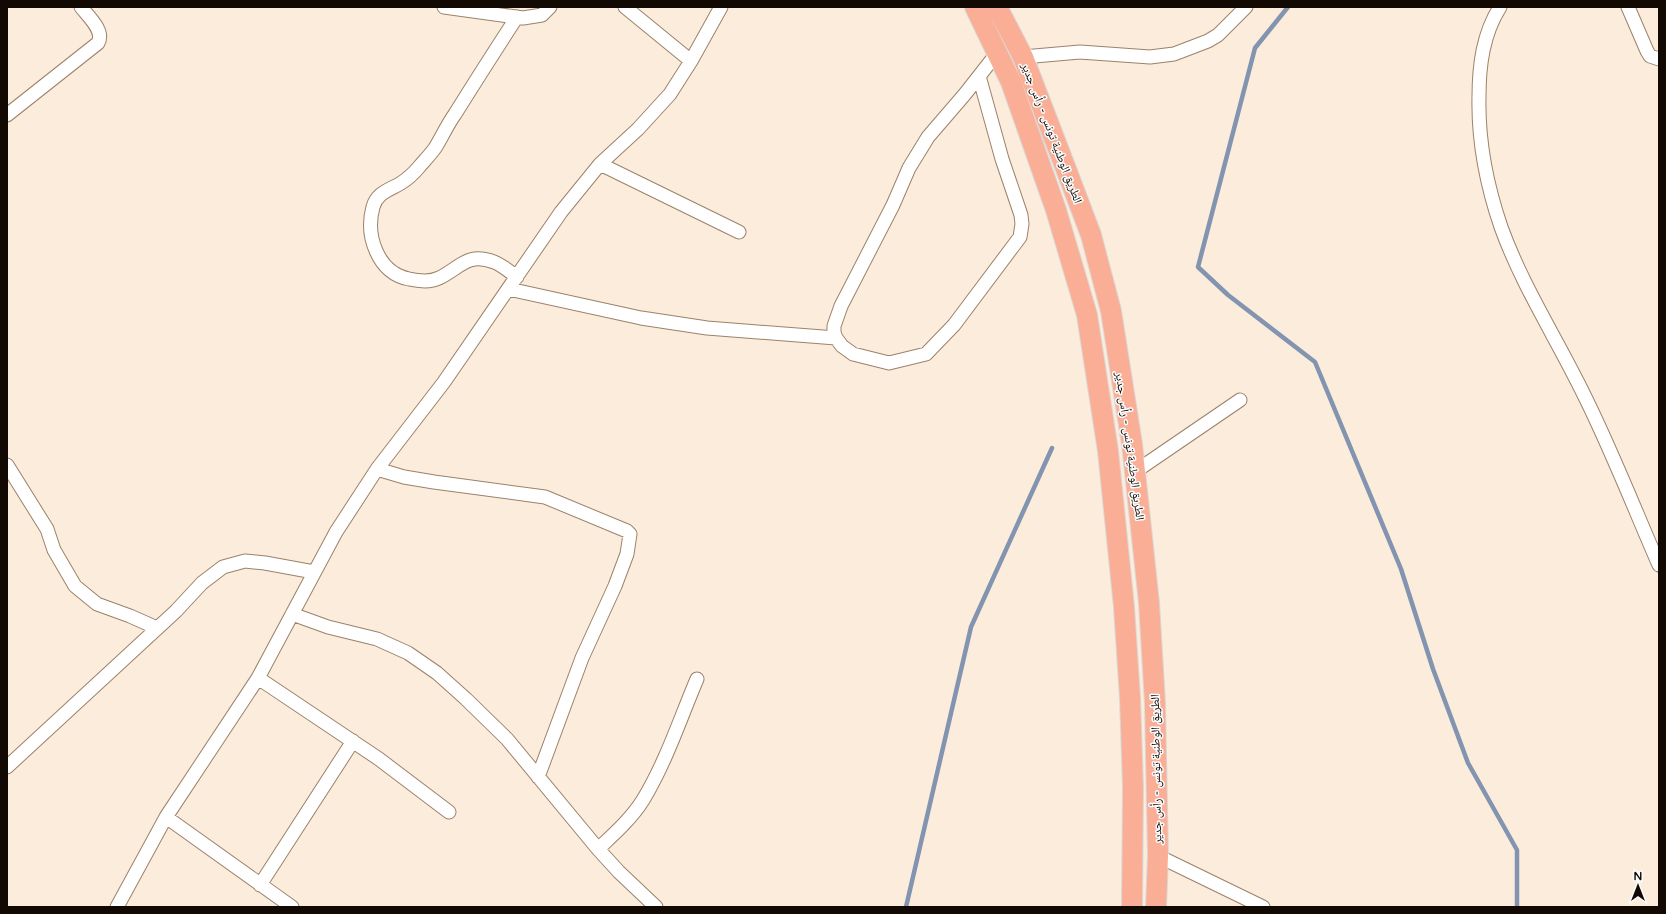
<svg xmlns="http://www.w3.org/2000/svg" width="1666" height="914" viewBox="0 0 1666 914" font-family="'Varela Round','Noto Naskh Arabic',sans-serif">
<style>
.lines{fill:none;stroke-linecap:round;stroke-linejoin:round}
.stream{stroke:#8294b0;stroke-width:4.5}
.minor-casing{stroke:#9b826a;stroke-width:15}
.primary-casing{stroke:#d9d8d7;stroke-width:22}
.minor{stroke:#fff;stroke-width:13}
.primary{stroke:#fbae96;stroke-width:20}
.labels{text-anchor:middle;dominant-baseline:central;stroke-width:3;stroke-linejoin:round;paint-order:stroke}
.street-label{font-size:12px;fill:#120903;stroke:#fcfcfc}
</style>
<rect width="100%" height="100%" fill="#fcecdc"/>
<g class="lines">
<path class="stream" d="M1288,7L1255,48L1198,267L1228,295L1315,362L1401,569L1433,669L1468,763L1517,850V907
M906,907L971,627L1052,448"/>
<defs>
<path id="minor" d="M444,7L523,18L542,15L550,7
M625,7L691,61
M1500,7C1483,34 1479,65 1479,97C1478,141 1487,186 1501,227C1523,288 1560,344 1587,401C1613,454 1635,510 1659,565
M1628,7L1647,51L1650,56L1659,59
M517,17C496,49 475,82 455,114C447,125 442,137 435,148C430,155 424,161 419,167C414,173 409,178 401,183C390,190 377,192 373,207C365,236 378,273 409,279C418,281 431,282 439,278C460,268 467,252 494,262C502,265 510,272 517,277
M1023,57L1080,52L1150,57L1174,54L1208,41L1218,35L1246,7
M979,76L1002,159L1021,215L1022,224L1020,237L954,325L926,354L889,363L853,354L842,346L836,338L834,332V326L841,306L893,205L909,168L928,137L965,94L998,52
M7,115L98,43C105,31 88,16 81,7
M600,164L739,232
M509,289L641,318L707,328L836,338
M7,465L47,529L54,550L75,586L97,604L130,616L157,628
M377,469L404,477L434,482L545,497L627,531L630,534L627,554L615,586L582,658L538,777
M1136,471L1240,400
M292,614L328,627L377,639L408,653L437,673L466,699L507,739L598,849L619,872L656,907
M258,678L379,759L449,812
M7,767L176,611L202,583L223,567L245,561L265,563L314,572
M166,817L292,907
M598,849C614,834 631,819 643,800C666,762 680,719 697,679
M1158,856L1263,907
M260,885L353,741
M117,907L166,817L258,678L336,532L377,469L444,382L561,212L600,164L638,129L670,94L691,61L721,7"/>
<path id="primary" d="M975,7L1011,82L1056,210L1087,315L1108,451L1124,607L1130,698L1133,787L1132,907
M997,7L1023,57L1066,169L1091,235L1111,311L1132,444L1149,603L1155,703L1158,856L1156,907"/>
</defs>
<use href="#minor" class="minor-casing"/>
<use href="#primary" class="primary-casing"/>
<use href="#minor" class="minor"/>
<use href="#primary" class="primary"/>
</g>
<g class="labels">
<g class="street-label">
<text transform="translate(1052 133) rotate(69)">الطريق الوطنية تونس - رأس جدير</text>
<text transform="translate(1130 446) rotate(82)">الطريق الوطنية تونس - رأس جدير</text>
<text transform="translate(1156 769) rotate(-91)">الطريق الوطنية تونس - رأس جدير</text>
</g>
</g>
<rect width="1666" height="914" fill="none" stroke="#120903" stroke-width="16"/>
<g transform="translate(1638 886)" stroke="#fcfcfc" stroke-width="3" paint-order="stroke">
<path d="M0-3L7 15L0 10L-7 15Z" fill="#120903"/>
<text y="-6" font-size="11" font-weight="bold" text-anchor="middle" fill="#120903">N</text>
</g>
</svg>
